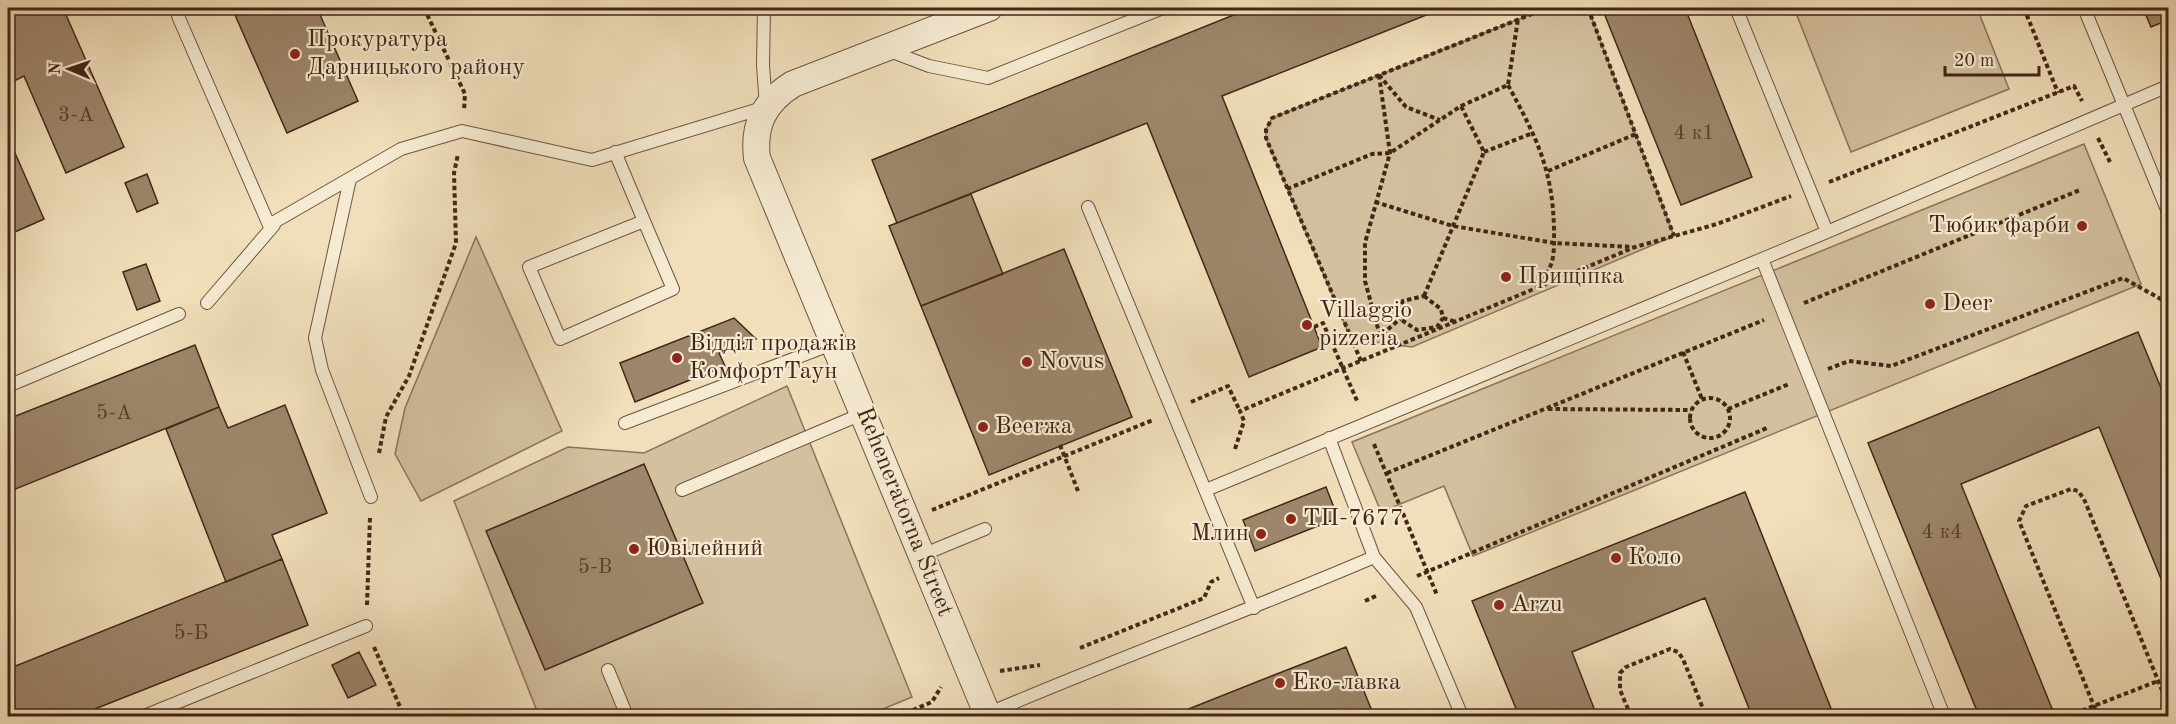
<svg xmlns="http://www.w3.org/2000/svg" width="2176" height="724" viewBox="0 0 2176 724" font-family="'Old Standard TT',serif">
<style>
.green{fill:#d3c09e;stroke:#8b735a;stroke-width:1.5}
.building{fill:#9d866b;stroke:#432616;stroke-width:1.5}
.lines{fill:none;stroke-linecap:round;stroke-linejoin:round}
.service-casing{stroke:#6e543f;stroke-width:14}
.minor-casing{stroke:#6e543f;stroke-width:28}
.path{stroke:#432616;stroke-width:4;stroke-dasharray:4.5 3;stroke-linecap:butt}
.service{stroke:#f5ead2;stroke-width:12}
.minor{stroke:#f5ead2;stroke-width:26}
.poi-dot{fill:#8f2418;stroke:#f5ead2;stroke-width:2}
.labels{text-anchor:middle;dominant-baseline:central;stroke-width:4.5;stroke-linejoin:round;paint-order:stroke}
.number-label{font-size:21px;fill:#5a3e2b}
.poi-label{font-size:24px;fill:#432616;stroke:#f5ead2;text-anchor:start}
.street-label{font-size:24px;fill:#432616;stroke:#f5ead2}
</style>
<rect width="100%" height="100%" fill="#f0dfba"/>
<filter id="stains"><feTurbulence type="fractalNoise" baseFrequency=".00333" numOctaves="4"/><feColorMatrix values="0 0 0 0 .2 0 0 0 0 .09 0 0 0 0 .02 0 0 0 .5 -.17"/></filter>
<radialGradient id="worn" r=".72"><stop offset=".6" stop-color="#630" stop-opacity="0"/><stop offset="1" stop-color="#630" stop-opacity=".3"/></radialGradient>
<path class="green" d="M1547,8H1588L1674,236L1412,347L1351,339L1266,138V130L1272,118Z
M1794,8H1977L2009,89L1851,152Z
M2084,144L2141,284L1473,556L1444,486L1381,512L1352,442Z
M476,237L562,431L421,501L395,454L405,408Z
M787,386L912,697L866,716H539L454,501L568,447L644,453Z"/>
<path class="building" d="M8,8H63L124,147L66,173L24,76L8,84V49L11,47L8,39Z
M232,8H317L358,101L287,133Z
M1251,8H1444L1222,96L1322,347L1249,377L1147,123L897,223L872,160Z
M1602,8H1685L1752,177L1681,205Z
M2143,8H2168V20L2151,27Z
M8,137L44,219L8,235Z
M147,174L158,203L137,212L125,183Z
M971,194L1003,274L921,306L889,226Z
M1064,249L1132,417L989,475L921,306Z
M146,264L160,301L137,310L123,272Z
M734,318L756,339L719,353L725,366L635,402L620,363Z
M2138,332L2168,405V596L2099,427L1961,484L2055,716H1979L1868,443Z
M195,345L219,407L8,492V419Z
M285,405L327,513L272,535L282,559L226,582L166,429L219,407L228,428Z
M644,464L703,603L545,670L486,531Z
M1326,487L1338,518L1255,551L1243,520Z
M1745,492L1834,716H1752L1705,598L1572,652L1597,716H1519L1472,601Z
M282,559L308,625L77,716H17L8,693V669Z
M1346,647L1374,716H1171L1264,679Z
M359,652L376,685L348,698L332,665Z"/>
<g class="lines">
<defs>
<path id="service" d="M1736,8L1827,232
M2084,8L2168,212
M178,16L269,225
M887,50L929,66L988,78L1163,8
M615,152L644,221L529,267L560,339L673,289L644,221
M350,179L315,338L322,370L371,497
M1088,207L1254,608
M1762,259L1944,716
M207,303L274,225H269L401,149L462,131L592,160L766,107L763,65L764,8
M8,386L179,314
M625,423L835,343
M1329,438L1374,557L1416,607L1462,716
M682,490L864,413
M1206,490L1827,232L2168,86
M922,555L985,529
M608,670L627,716
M987,714C1115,659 1246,612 1374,557
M144,716L366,626"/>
<path id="minor" d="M988,716L757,158C753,125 764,102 793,84L989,8"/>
</defs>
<use href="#service" class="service-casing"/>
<use href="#minor" class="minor-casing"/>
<path class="path" d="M424,8L465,94L464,111
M1588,8L1674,236
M2024,8L2058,93
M1379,75L1390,153L1365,243V281L1380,336L1400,319
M1379,75L1406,107L1440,120
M1508,85C1536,137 1553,169 1554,230C1554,241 1555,256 1550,267C1547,274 1542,281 1538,287
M2098,138L2110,162
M1484,152L1533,133
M1548,171L1636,134
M1829,182L2074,86L2082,101
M1287,189L1372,154L1390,153L1461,106L1508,85L1518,19
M1375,202L1453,226L1554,243L1633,247
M2165,232L2168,241
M1424,296L1484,152L1461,106
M1424,296L1441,309L1443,318L1437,327L1417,330L1400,319L1399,309L1403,301Z
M1804,303L2080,190
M1443,318L1456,322
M1314,327L1323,323L1358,403
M1683,352L1702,399
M1361,361L1266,138V130L1272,118L1547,8
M1828,369L1849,361L1891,366L2123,278L2168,303
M1690 418a20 20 0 1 1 40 0a20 20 0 1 1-40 0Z
M1191,402L1228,386L1240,411
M1548,409L1691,410
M1728,409L1789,384
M1374,444L1437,595
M1060,445L1078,491
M1235,449L1244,421L1240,411L1635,247L1717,224L1791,196
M379,453L386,417L409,376L456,243L454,173L458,154
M1387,473L1764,320
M932,510L1153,420
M1417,576L1767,428
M1365,601L1378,595
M367,605L370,517
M374,647L404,716
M1080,648L1204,598L1211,582L1219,578
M1000,671L1040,665
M899,716L932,702L941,687
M1631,716L1620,690V673L1626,667L1670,649L1678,652L1683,659L1706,716
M2068,716L2158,681
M2098,716L2019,521L2026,506L2071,489L2078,491L2084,499L2168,705"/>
<use href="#service" class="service"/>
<use href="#minor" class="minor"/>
</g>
<g class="poi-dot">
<circle cx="295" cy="54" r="6"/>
<circle cx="2082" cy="226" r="6"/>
<circle cx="1506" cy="277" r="6"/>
<circle cx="1930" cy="304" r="6"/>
<circle cx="1307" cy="325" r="6"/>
<circle cx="677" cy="358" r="6"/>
<circle cx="1027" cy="362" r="6"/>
<circle cx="983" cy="427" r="6"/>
<circle cx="1291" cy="519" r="6"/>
<circle cx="1261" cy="534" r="6"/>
<circle cx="634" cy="549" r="6"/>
<circle cx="1616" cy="558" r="6"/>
<circle cx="1499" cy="605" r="6"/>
<circle cx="1280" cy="683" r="6"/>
</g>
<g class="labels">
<g class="number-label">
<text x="76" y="115">3-А</text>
<text x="1694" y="133">4 к1</text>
<text x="114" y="413">5-А</text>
<text x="1942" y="532">4 к4</text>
<text x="595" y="567">5-В</text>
<text x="191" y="633">5-Б</text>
</g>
<g class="poi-label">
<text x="307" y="40">Прокуратура<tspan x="307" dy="28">Дарницького району</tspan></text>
<text x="2070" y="226" text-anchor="end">Тюбик фарби</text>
<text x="1518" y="277">Прищіпка</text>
<text x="1942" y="304">Deer</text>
<text x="1319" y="311">Villaggio<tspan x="1319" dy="28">pizzeria</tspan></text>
<text x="689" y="344">Відділ продажів<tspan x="689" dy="28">КомфортТаун</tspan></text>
<text x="1039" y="362">Novus</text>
<text x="995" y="427">Beerжа</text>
<text x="1303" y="519">ТП-7677</text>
<text x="1249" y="534" text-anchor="end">Млин</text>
<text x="646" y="549">Ювілейний</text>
<text x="1628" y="558">Коло</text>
<text x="1511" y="605">Arzu</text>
<text x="1292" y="683">Еко-лавка</text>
</g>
<g class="street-label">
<text transform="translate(904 512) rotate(68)">Reheneratorna Street</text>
</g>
</g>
<rect width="2176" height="724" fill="none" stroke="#f0dfba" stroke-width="30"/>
<rect x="9" y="9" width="2158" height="706" fill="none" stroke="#432616" stroke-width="3"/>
<rect x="15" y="15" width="2146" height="694" fill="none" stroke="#432616" stroke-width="1.5"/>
<g transform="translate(69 69) rotate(272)" stroke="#f5ead2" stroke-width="4.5" paint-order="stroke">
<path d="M0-4.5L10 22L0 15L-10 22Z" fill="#432616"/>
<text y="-9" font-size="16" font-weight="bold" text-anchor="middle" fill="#432616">N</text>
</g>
<path d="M1945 66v9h94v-9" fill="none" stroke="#432616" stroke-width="3"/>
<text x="1954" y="66" font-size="18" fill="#432616" stroke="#f5ead2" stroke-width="4.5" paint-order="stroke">20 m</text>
<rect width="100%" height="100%" filter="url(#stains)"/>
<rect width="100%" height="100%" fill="url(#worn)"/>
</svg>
